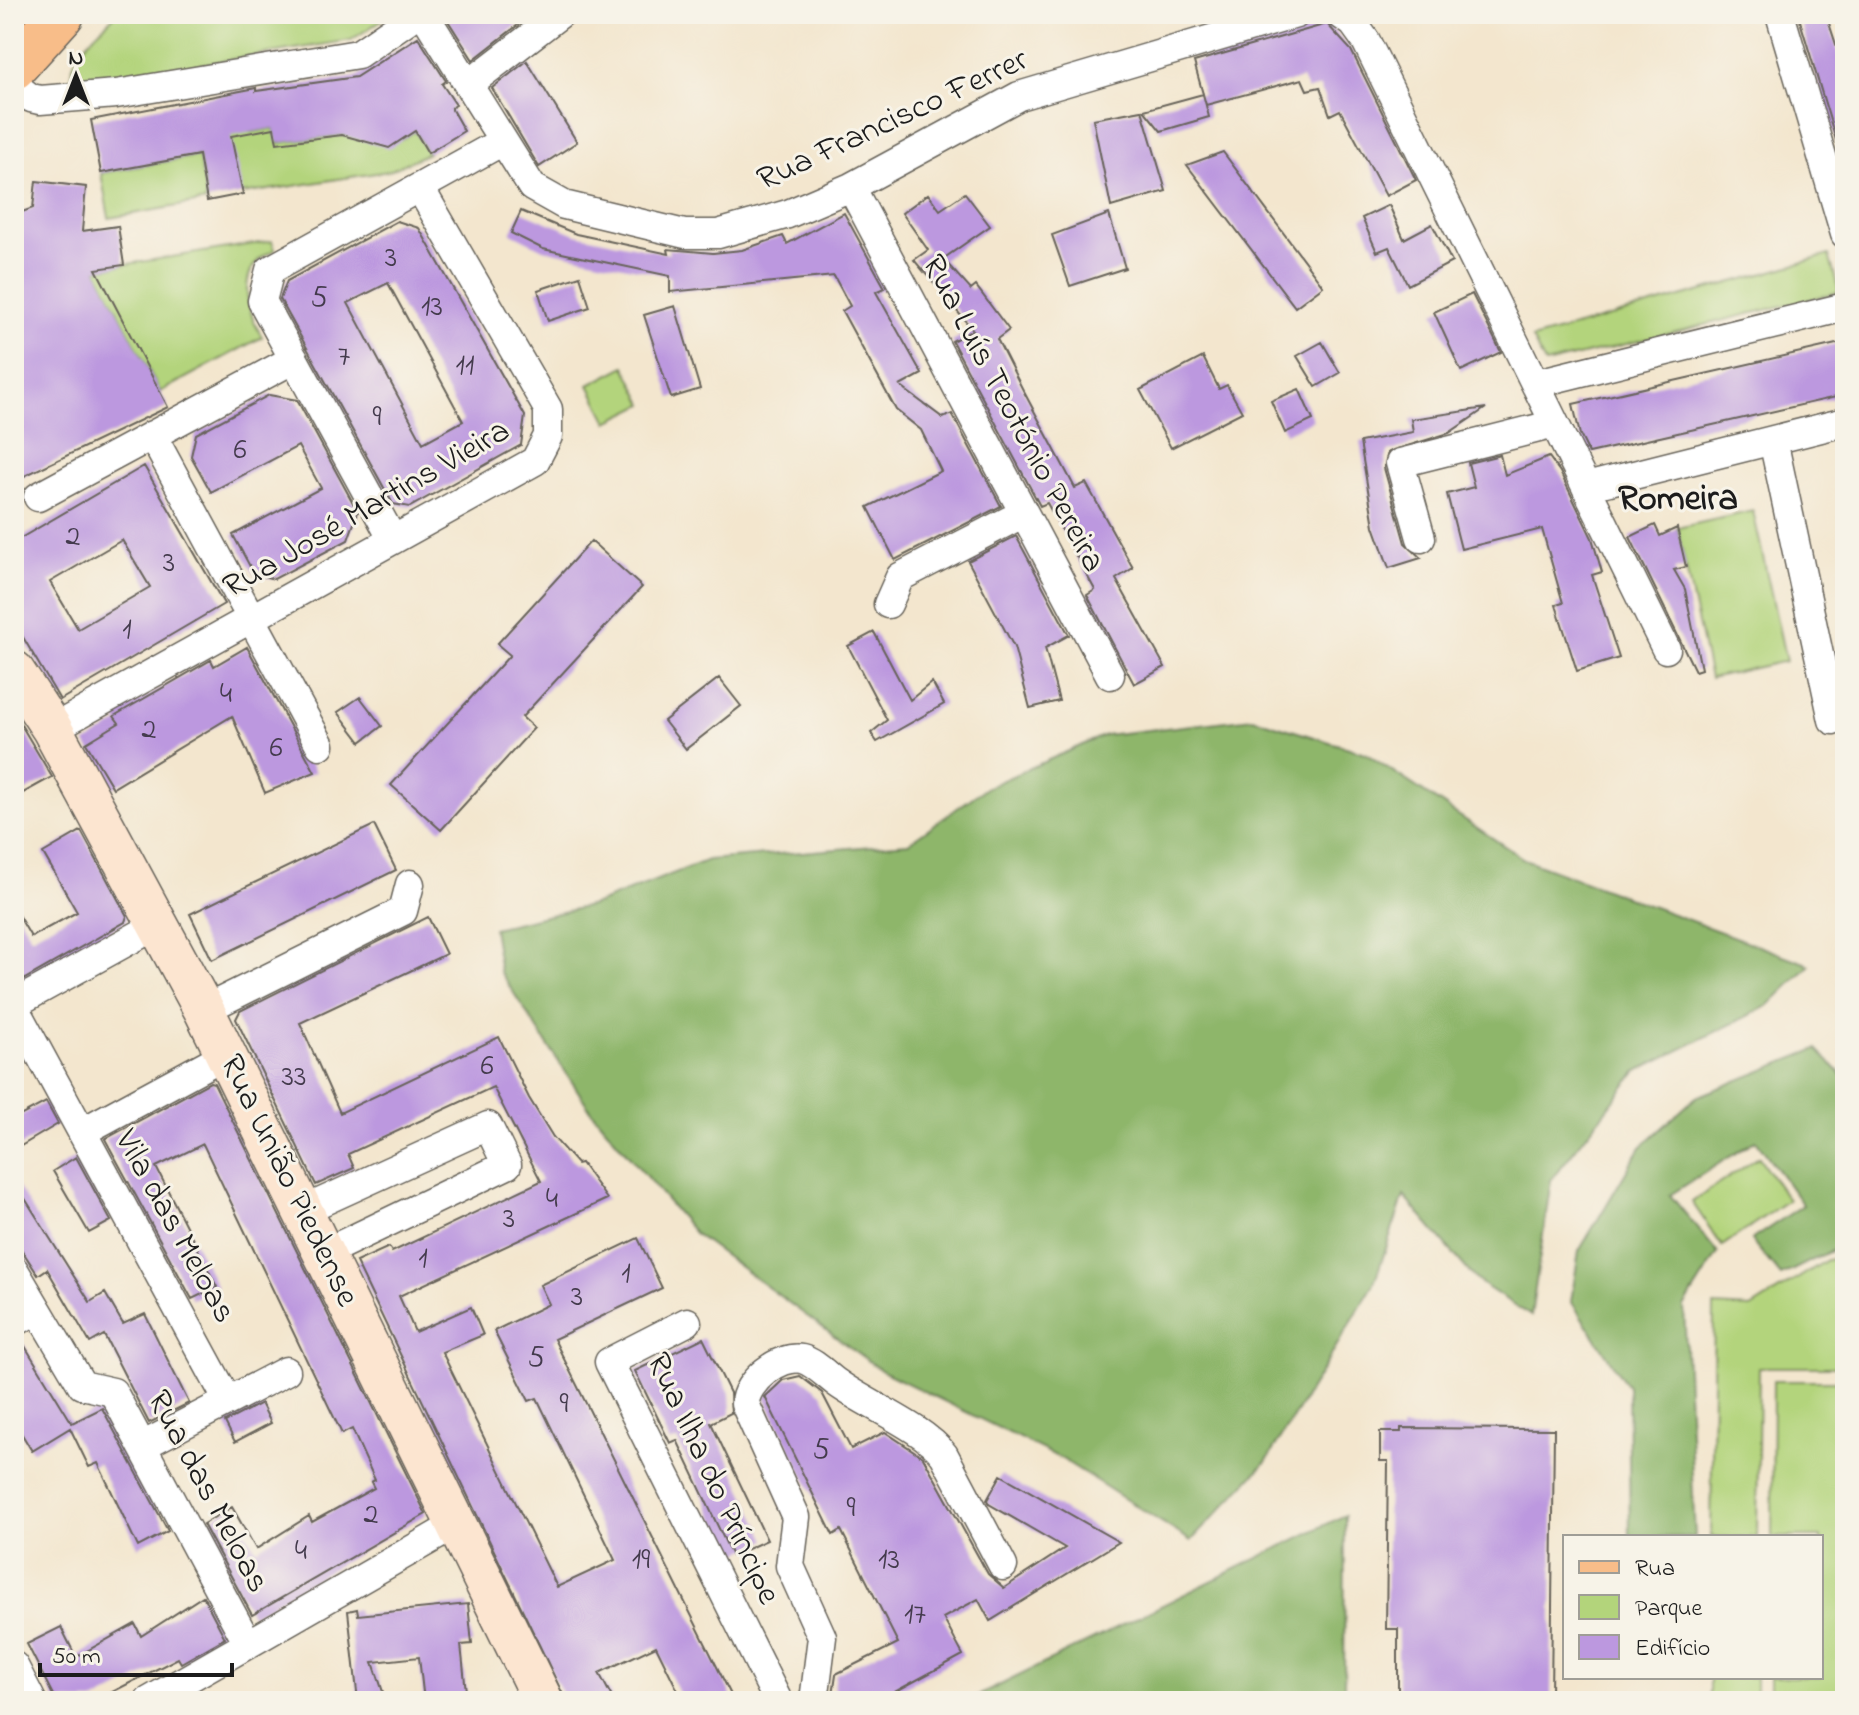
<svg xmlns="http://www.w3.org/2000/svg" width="1859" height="1715" viewBox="0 0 1859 1715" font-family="'Indie Flower',sans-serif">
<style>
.green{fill:#b3d47b;stroke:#68784c;stroke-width:2}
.forest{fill:#8eb66b;stroke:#556944;stroke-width:2}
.building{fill:#bc98df;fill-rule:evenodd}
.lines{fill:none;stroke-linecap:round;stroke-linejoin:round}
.street-casing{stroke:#67635a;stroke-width:31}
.secondary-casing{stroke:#67635a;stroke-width:43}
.primary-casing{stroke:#67635a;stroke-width:47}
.street{stroke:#fff;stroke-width:28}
.secondary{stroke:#fce5d0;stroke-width:40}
.primary{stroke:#f8bd89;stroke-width:44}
.labels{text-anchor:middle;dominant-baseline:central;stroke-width:6;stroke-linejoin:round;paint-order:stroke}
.number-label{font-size:30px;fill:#443b4d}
.street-label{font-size:34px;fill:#1c1c1c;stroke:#f7f3e8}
.neighbourhood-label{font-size:36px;font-weight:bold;fill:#1c1c1c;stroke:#f7f3e8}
</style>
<rect width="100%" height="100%" fill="#f7f3e8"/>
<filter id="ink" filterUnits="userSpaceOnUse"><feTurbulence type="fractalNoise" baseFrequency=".0125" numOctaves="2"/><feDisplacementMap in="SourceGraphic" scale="16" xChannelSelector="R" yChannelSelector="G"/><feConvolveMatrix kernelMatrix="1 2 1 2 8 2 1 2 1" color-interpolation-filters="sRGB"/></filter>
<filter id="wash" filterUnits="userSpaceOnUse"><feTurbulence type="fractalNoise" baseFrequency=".006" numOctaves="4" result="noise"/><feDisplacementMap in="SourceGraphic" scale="32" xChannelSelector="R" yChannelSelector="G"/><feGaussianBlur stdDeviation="1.8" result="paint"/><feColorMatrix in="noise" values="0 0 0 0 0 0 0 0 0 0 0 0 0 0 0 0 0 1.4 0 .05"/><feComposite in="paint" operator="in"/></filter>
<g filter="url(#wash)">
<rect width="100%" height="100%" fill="#f3e6ce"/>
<path class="green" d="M116,14H391L351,40L72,85C66,55 96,35 116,14Z
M274,128L278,143L342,135L402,139L415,131L428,153L389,171L243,194L199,155L207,201L109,218L101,173L198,156L194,129L253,132Z
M272,241L275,250C235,266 245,307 262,337L160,392L96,269Z
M1829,255L1839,292L1545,364L1532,339Z
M625,366L644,404L608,422L589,385Z
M1753,511L1786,661L1710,678L1677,528Z
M1759,1157L1788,1200L1722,1246L1692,1202Z
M1845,1257V1367H1759L1757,1537H1711L1714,1306L1751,1308L1827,1260Z
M1773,1381H1845V1701H1770V1677H1821V1537H1772Z
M1709,1677H1756V1701H1709Z"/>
<path class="forest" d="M1253,718L1365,753L1524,859L1810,965L1768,1006L1637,1071L1551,1180L1531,1316L1476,1280L1404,1196L1373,1286L1266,1462L1191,1541L1062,1459L882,1371L695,1234L591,1111L500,972L493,928L593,905L708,860L908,843L987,787L1105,735Z
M1817,1049L1845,1078V1244L1781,1276L1751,1240L1803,1205L1756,1140L1670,1195L1718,1253L1684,1307L1695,1537H1630L1628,1387L1571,1301L1579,1251L1641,1147L1696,1097Z
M1345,1515L1344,1701H968Z"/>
<g id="blocks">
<path class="building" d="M455,14H532L473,60L447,19Z
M1798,14H1826L1845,72V170Z
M1327,24L1351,50L1416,180L1386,196L1340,110L1330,115L1320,87L1307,90L1302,79L1206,105L1194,62Z
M418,37L446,81L442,84L456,105L451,108L464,131L428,153L415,131L389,148L342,135L277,143L274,128L231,136L243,194L207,201L199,155L101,173L91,120L256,88V91L356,77Z
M527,61L577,142L539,167L492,88Z
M1203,94L1209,117L1161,131L1144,110Z
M1142,110L1166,191L1111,207L1093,119Z
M1223,152L1323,286L1295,307L1187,165Z
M36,181L86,187L82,231L118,226L124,265L96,269L168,407L14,481V215L33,208Z
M965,193L990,226L943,259L971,290L976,286L1009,330L997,339L1024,392L1075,488L1086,483L1133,568L1116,579L1165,667L1134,684L1087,595L1095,590L1047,503L1040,506L952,341L973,330L914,260L928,250L902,213L928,194L940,210Z
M1389,205L1404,239L1432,224L1452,262L1408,285L1389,247L1377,252L1362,218Z
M521,211L576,234L669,254L668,249L713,253L742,250L783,236L787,244L844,213L885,288L876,292L922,374L900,386L943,418L952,414L1001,506L895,560L868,507L941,471L921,430L896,410L842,311L850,306L834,276L670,292V276L543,249L511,233Z
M1109,214L1125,268L1070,286L1052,235Z
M397,221L419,228L525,416L521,445L410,507L393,504L280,299L287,281ZM388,283L463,421L423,443L348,303Z
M580,276L590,307L548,321L538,290Z
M1472,294L1501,352L1461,371L1434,312Z
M675,306L700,389L671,398L644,315Z
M1322,342L1340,373L1316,387L1297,356Z
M1845,342V395L1589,453L1580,435L1573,404Z
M1203,357L1219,389L1227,385L1242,412L1171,448L1140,390Z
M1299,389L1313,420L1285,433L1271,401Z
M269,395L297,400L358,512L348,540L274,579L254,574L233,535L321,488L298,446L211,492L191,456L196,434Z
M1486,408L1449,433L1388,452L1384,468L1405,543L1421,558L1389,568L1374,526L1360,442L1413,432L1411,419Z
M1500,455L1505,475L1549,457L1560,472L1592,538L1602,572L1592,575L1619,658L1577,671L1556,605L1563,603L1542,529L1461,549L1447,494L1474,487L1468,463Z
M144,466L224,604L60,700L14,622V542ZM122,540L150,587L78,629L50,582Z
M1655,525L1660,536L1677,528L1686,567L1674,570L1685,589L1701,669L1695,671L1630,537Z
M1016,536L1069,635L1045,648L1059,701L1030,708L1014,647L968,561Z
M591,541L642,587L522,717L534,728L441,830L391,785L510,655L497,644Z
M874,632L910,700L932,682L944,704L877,742L871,733L887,720L848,646Z
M247,647L315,772L265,793L232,716L113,788L86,743L119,723L114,716L211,660L214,666Z
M719,678L741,706L686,749L664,721Z
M360,697L382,726L361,742L338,712Z
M14,713L52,777L14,798Z
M374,825L396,870L212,960L190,914Z
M81,831L127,916L125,922L14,985V908L31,937L77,912L43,853Z
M428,917L446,954L300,1023L340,1113L499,1037L529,1098L553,1137L577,1164L581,1163L607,1199L399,1296L415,1332L471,1307L483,1335L442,1352L557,1587L615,1560L537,1398L529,1401L494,1331L549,1304L540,1285L638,1238L662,1288L554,1339L734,1701H683L656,1646L599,1673L614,1701H566L356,1262L389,1247L392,1252L541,1181L493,1087L348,1154L354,1168L316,1185L236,1019L240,1011Z
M210,1082L214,1083L426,1514L252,1615L203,1524L232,1507L256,1549L309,1516L312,1522L374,1488L371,1482L375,1480L352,1429L342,1434L203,1144L156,1167L217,1287L192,1299L105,1139Z
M46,1102L58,1124L14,1150V1119Z
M76,1157L111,1221L89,1233L53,1171Z
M14,1181L90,1302L105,1293L123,1324L145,1314L189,1403L149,1423L104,1335L90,1343L47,1269L38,1275L14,1238Z
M20,1338L72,1423L102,1408L168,1531L138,1547L98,1463L89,1467L70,1428L32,1451L14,1421V1340Z
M703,1338L730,1393L731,1413L711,1423L767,1540L732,1556L677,1440L670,1443L635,1371Z
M800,1376L822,1393L851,1449L885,1432L923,1457L988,1574L1004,1588L1065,1548L989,1504L987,1500L1001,1475L1119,1542L990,1621L978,1599L943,1618L963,1655L878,1701H832L836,1674L898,1643L841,1530L833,1535L765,1397L783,1380Z
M261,1403L271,1423L235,1442L225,1422Z
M1401,1428L1554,1429L1551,1696H1547V1701H1398V1629H1386L1388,1461H1380V1432H1401Z
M203,1596L225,1638L181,1663L178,1658L95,1701H56L27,1644L61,1627L76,1657L135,1624L141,1636Z
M468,1604L472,1644L461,1645L467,1701H424L419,1657L373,1662L386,1701H358L348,1611L357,1609L358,1615Z"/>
</g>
</g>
<g filter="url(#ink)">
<use href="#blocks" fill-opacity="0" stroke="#67635a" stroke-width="2"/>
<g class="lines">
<defs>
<path id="street" d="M424,14L532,187L564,205L685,234H718L788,214L851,187L1019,96L1296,14
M1340,14L1353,23L1366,41L1666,649
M1780,14L1845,234
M469,84L560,14
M14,85L31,98L40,100L116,94L358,54L416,14
M851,187L1110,675
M1537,383L1845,307
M152,435L320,745
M1773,440L1833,720
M1586,487L1845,422
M38,497L294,359
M1421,538L1400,463L1555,424
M393,540L262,301L270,270L503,141
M888,604L900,577L1024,513
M52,729L535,461L548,436V409L420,188
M14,1004L157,925
M14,1007L228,1401
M204,1010L403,911L410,884
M82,1132L226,1054
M304,1210L488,1126L507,1165L324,1253
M14,1270L82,1385L113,1392L248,1644
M687,1322L609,1362L778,1701
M14,1323L37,1309
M144,1445L286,1371
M14,1666L32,1701
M149,1701L455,1525
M814,1701L822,1637L790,1566L796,1517L745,1404C745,1382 780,1354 802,1359C814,1362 827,1376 837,1383C867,1405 923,1427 944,1455L1003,1566"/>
<path id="secondary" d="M14,671L52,729L204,1010L543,1701"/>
<path id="primary" d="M14,67L62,14"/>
</defs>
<use href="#street" class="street-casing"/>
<use href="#secondary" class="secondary-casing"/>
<use href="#primary" class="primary-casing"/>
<use href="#street" class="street"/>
<use href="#secondary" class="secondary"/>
<use href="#primary" class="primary"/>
</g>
</g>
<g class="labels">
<g class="number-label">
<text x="391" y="259">3</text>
<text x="319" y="299">5</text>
<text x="432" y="308">13</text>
<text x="344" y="358">7</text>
<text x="465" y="367">11</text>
<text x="377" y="418">9</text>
<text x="240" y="451">6</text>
<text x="73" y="538">2</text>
<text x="169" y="564">3</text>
<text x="127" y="631">1</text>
<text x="226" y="695">4</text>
<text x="149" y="731">2</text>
<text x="276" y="749">6</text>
<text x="487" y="1067">6</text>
<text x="294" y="1078">33</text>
<text x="552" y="1200">4</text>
<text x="509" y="1220">3</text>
<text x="423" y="1260">1</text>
<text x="626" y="1275">1</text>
<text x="577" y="1298">3</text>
<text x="536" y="1359">5</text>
<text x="564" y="1405">9</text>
<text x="821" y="1451">5</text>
<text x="851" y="1509">9</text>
<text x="371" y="1516">2</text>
<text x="301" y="1552">4</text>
<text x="641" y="1561">19</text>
<text x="889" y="1561">13</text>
<text x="915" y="1616">17</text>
</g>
<g class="street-label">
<text transform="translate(893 121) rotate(-25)">Rua Francisco Ferrer</text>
<text transform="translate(1012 414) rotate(62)">Rua Luís Teotónio Pereira</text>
<text transform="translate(367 510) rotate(-30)">Rua José Martins Vieira</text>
<text transform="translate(288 1181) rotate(64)">Rua União Piedense</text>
<text transform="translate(174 1227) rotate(61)">Vila das Meloas</text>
<text transform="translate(712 1479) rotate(65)">Rua Ilha do Príncipe</text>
<text transform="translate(207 1492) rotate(62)">Rua das Meloas</text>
</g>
<g class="neighbourhood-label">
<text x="1678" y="500">Romeira</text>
</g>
</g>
<rect width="1859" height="1715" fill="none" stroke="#f7f3e8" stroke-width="48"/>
<rect x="1563" y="1535" width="260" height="144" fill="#f7f3e8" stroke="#9f9d96" stroke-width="2"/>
<rect x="1579" y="1561" width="40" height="12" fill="#f8bd89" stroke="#9f9d96" stroke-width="2"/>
<text x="1635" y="1575" font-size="24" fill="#1c1c1c">Rua</text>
<rect x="1579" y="1595" width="40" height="24" fill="#b3d47b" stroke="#9f9d96" stroke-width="2"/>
<text x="1635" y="1615" font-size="24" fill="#1c1c1c">Parque</text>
<rect x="1579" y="1635" width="40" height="24" fill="#bc98df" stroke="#9f9d96" stroke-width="2"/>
<text x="1635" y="1655" font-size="24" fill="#1c1c1c">Edifício</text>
<g transform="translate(76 76)" stroke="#f7f3e8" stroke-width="6" paint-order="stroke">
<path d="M0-6L14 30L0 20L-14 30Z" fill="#1c1c1c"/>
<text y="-12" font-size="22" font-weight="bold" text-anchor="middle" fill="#1c1c1c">N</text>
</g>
<path d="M40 1663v12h192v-12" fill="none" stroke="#1c1c1c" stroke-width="4"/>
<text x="52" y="1663" font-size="24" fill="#1c1c1c" stroke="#f7f3e8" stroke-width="6" paint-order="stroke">50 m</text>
</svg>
